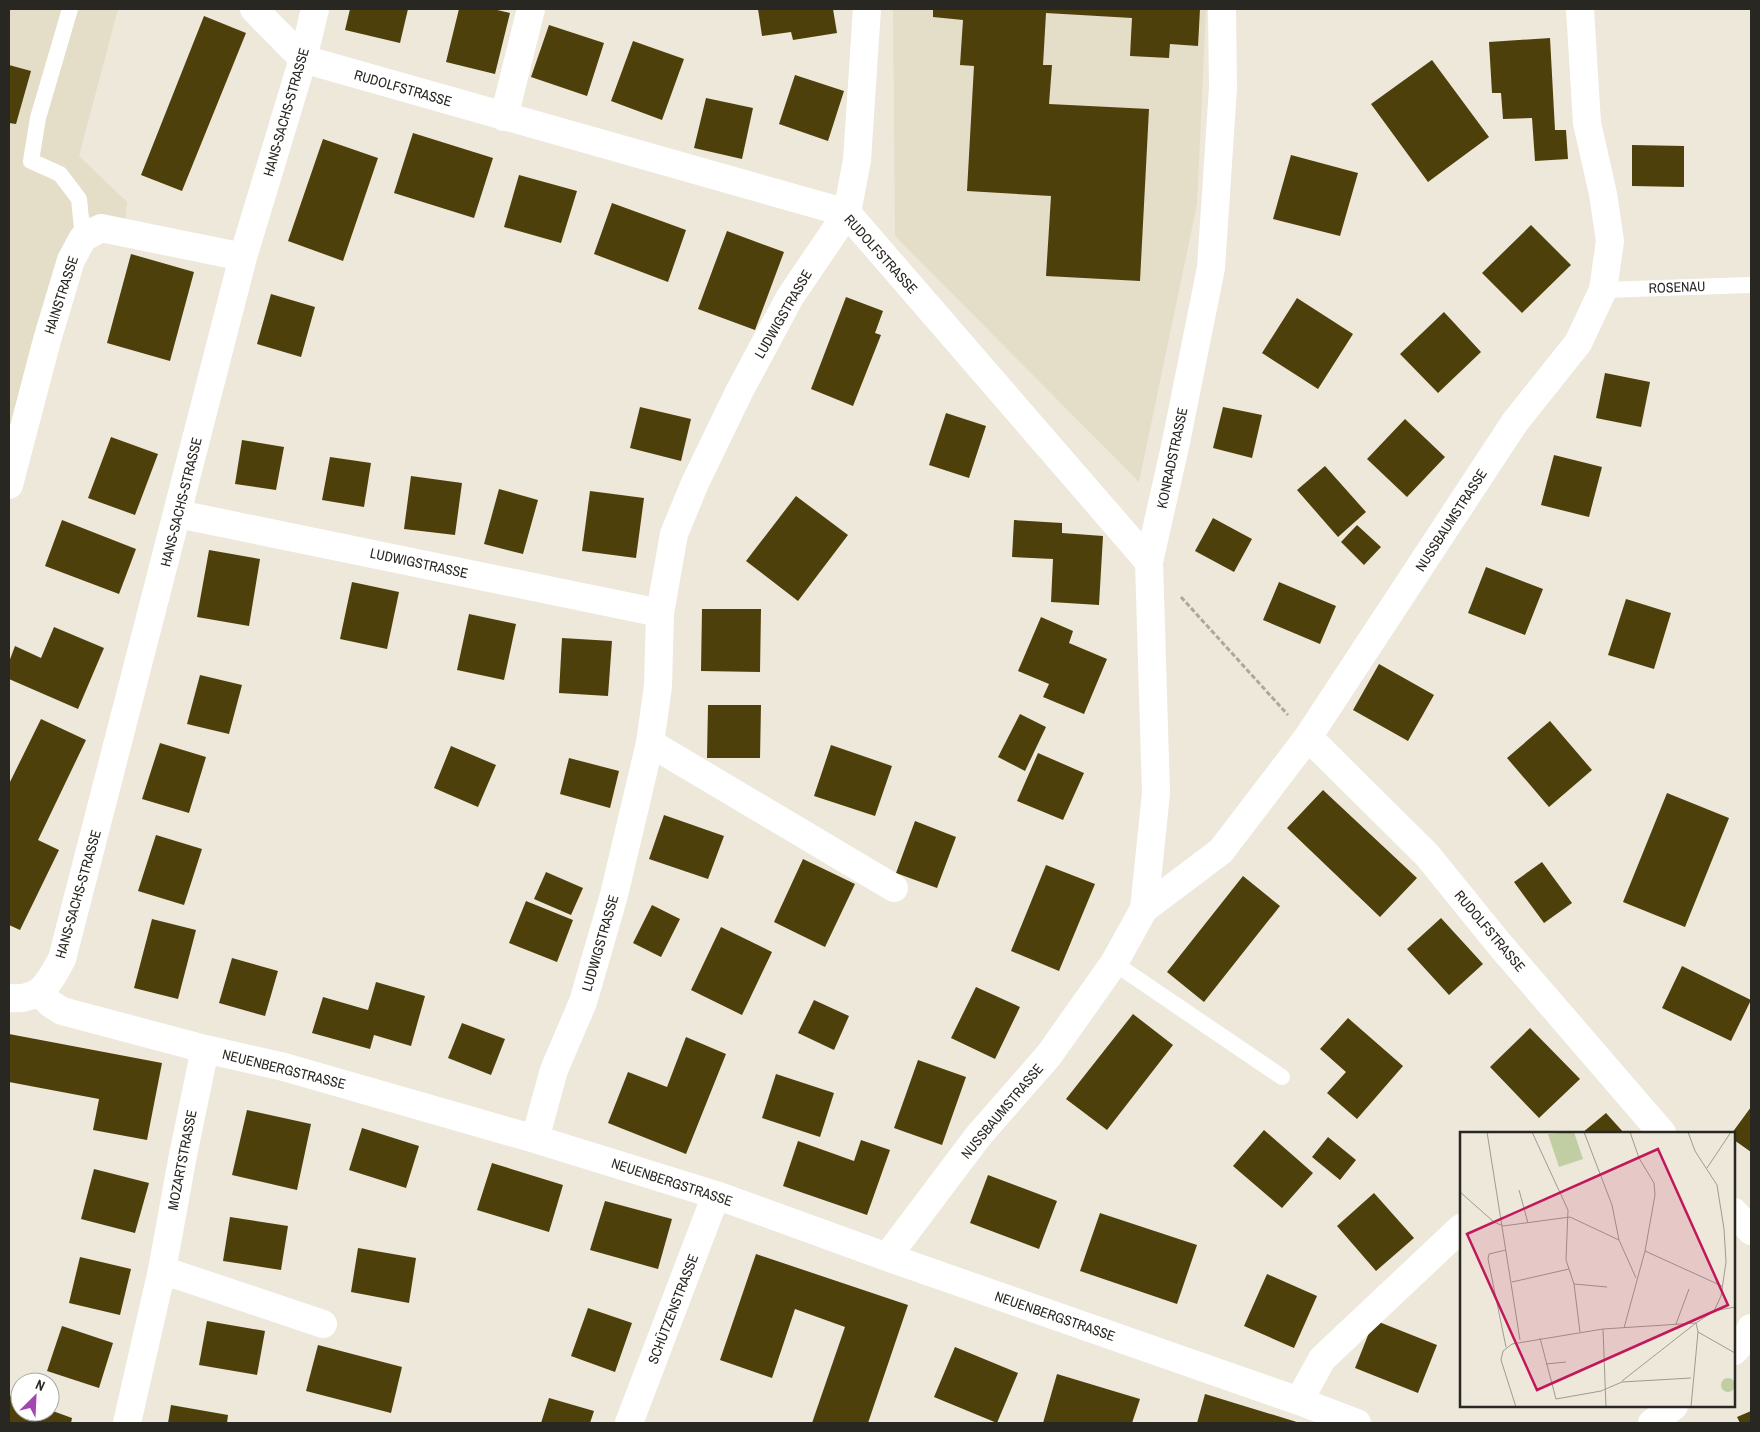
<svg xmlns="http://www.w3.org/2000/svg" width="1760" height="1432" viewBox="0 0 1760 1432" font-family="'Archivo Narrow',sans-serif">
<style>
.built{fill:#e4ddc8}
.building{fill:#4e400b}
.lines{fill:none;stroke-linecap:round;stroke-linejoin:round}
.path{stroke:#aca89c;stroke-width:3;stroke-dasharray:5 2.5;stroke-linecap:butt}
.lane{stroke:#fff;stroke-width:16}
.street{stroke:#fff;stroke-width:28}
.secondary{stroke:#fff;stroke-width:28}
.labels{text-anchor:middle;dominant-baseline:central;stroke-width:5;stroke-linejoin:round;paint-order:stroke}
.street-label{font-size:14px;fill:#292722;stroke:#fff}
.inset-road{fill:none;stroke:#9f9b90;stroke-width:1}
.view{fill:#c2185b;fill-opacity:0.15;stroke:#c2185b;stroke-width:2.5}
.inset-edge{fill:none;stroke:#292722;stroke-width:2.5}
</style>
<rect width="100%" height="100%" fill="#ede8d9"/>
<path class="built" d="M9,9H118L79,156L127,202L125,224L80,214L9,443Z
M893,9H1206L1197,204L1139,482L895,236Z"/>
<path class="building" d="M350,9H408L400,43L345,30Z
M459,9H493L510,13L495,74L446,62Z
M758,9H833L837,33L793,40L791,32L762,36Z
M933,9H1200L1198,46L1170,44L1169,58L1130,56L1132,18L1046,13L1043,65H1052L1049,104L1149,109L1140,281L1046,276L1051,196L967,191L974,66L960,65L963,20L933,17Z
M204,16L246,33L182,191L141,175Z
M549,25L604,43L587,96L531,77Z
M1550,38L1555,130H1566L1568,159L1535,161L1532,118L1503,119L1501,93H1492L1489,42Z
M633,41L684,59L662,120L611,101Z
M1432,60L1489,137L1428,182L1371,104Z
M9,65L31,71L16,124L9,123Z
M795,75L844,91L828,141L779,124Z
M706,98L753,108L742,159L694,148Z
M413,133L493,158L474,218L394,193Z
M323,139L378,158L343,261L288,241Z
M1632,145L1684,146V187L1632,186Z
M1291,155L1358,173L1340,236L1273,219Z
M519,175L577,191L561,243L504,227Z
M612,203L686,230L668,282L594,254Z
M1531,225L1571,265L1522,313L1482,273Z
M727,231L784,252L755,330L698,309Z
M131,254L194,272L170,361L107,343Z
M271,294L315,307L301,357L257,344Z
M846,297L883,311L875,333L881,335L853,406L811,389Z
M1297,298L1353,334L1318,389L1262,353Z
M1444,312L1481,352L1438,393L1400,354Z
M1605,373L1650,382L1641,427L1596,418Z
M640,407L691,419L681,461L630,448Z
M1223,407L1262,415L1252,458L1213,448Z
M946,413L986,426L969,478L929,465Z
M1405,419L1445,457L1407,497L1367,459Z
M111,437L158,454L135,515L88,498Z
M242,440L284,447L276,490L235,484Z
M1554,455L1602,467L1589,517L1541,505Z
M330,457L371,463L364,507L322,500Z
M1325,466L1366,512L1338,537L1297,490Z
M411,476L462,483L455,535L404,529Z
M499,489L538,500L523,554L484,544Z
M590,491L644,498L636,558L582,551Z
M796,496L848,535L798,601L746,561Z
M1213,518L1252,539L1234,572L1195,551Z
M62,520L136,549L119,594L45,566Z
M1014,520L1062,523V533L1103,536L1099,605L1051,602L1053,559L1012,557Z
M1357,525L1381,547L1364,565L1341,542Z
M209,550L260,559L249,626L197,617Z
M1486,567L1543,589L1525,635L1468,613Z
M352,582L399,592L387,649L340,639Z
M1279,582L1336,606L1320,644L1263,620Z
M1626,599L1671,613L1654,669L1608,655Z
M702,609H761L760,672L701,671Z
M469,614L516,624L504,680L457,670Z
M1041,617L1073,631L1069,643L1107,659L1084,714L1043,697L1049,684L1018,671Z
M54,627L104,648L78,709L9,679V662L15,646L41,658Z
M562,638L612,641L608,696L559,693Z
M1379,664L1434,695L1408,741L1353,710Z
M200,675L242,685L229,734L187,724Z
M708,705H761L760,758H707Z
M1020,714L1046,727L1025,771L998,757Z
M41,719L86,740L38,840L59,850L20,930L9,925V784Z
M1550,721L1592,770L1549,807L1507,758Z
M160,743L206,757L189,813L142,799Z
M831,745L892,766L875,816L814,796Z
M451,746L496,765L478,807L434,788Z
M1038,753L1084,773L1063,820L1017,801Z
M569,758L619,771L610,808L560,794Z
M1323,790L1417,878L1380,917L1287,828Z
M1667,793L1729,818L1685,927L1623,902Z
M664,815L724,836L708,879L649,859Z
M915,821L956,837L937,888L896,873Z
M156,835L202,849L184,905L138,891Z
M803,859L855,884L825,947L774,922Z
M1542,862L1572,903L1544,923L1514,882Z
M1046,865L1095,884L1059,971L1011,951Z
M546,872L583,888L571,915L534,899Z
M1243,876L1280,906L1204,1002L1167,972Z
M526,901L573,920L557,962L509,943Z
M652,905L680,919L661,957L633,943Z
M1441,918L1483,964L1449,995L1407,949Z
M152,919L196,930L178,999L134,988Z
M721,927L772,952L742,1015L691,990Z
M232,958L278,971L265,1016L219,1003Z
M1682,966L1751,1000L1731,1041L1662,1008Z
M376,982L425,996L411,1046L374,1035L370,1049L312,1033L323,997L368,1010Z
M976,987L1020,1007L995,1059L951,1038Z
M814,1000L849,1016L834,1050L798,1033Z
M1133,1014L1173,1045L1107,1130L1066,1099Z
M1348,1018L1403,1066L1357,1119L1327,1093L1346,1072L1320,1049Z
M462,1023L505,1039L491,1075L448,1058Z
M1530,1028L1580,1079L1539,1118L1490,1067Z
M9,1034L162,1063L147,1140L93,1130L99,1099L9,1082Z
M686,1037L726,1054L686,1154L608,1123L628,1072L667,1087Z
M918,1060L966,1077L942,1145L894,1128Z
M776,1074L834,1093L820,1137L762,1118Z
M1751,1107V1152L1734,1140V1133H1732Z
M247,1110L311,1124L297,1190L232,1175Z
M1606,1113L1624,1133H1582Z
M362,1128L419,1146L406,1188L349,1170Z
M1264,1130L1313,1173L1282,1208L1233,1166Z
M1328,1137L1356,1160L1340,1180L1312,1157Z
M861,1140L890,1150L867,1215L783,1186L798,1141L854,1161Z
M492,1163L563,1185L549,1232L477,1210Z
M94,1169L149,1183L135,1233L81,1219Z
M988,1175L1057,1201L1039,1249L970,1223Z
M1374,1193L1414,1238L1376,1271L1337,1226Z
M605,1201L672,1219L658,1269L590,1250Z
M1100,1213L1197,1245L1177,1304L1080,1271Z
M230,1217L288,1226L281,1270L223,1261Z
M358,1248L416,1258L409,1303L351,1292Z
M756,1254L908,1305L868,1423H812L845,1327L795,1309L772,1378L720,1360Z
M80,1257L131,1269L120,1315L69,1303Z
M1267,1274L1317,1296L1294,1348L1244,1326Z
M588,1308L632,1323L615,1372L571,1356Z
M1374,1320L1437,1345L1418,1393L1355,1368Z
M207,1321L265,1331L257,1375L199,1365Z
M62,1326L113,1343L99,1388L47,1371Z
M318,1345L402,1367L391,1413L306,1391Z
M955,1347L1018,1373L997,1423L934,1397Z
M1057,1374L1140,1399L1132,1423H1043Z
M1205,1394L1300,1423H1197Z
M9,1395L20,1399V1412H50V1410L72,1418L71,1423H9Z
M549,1398L594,1411L590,1423H541Z
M171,1405L228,1415L227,1423H168Z
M1751,1411V1423H1740L1737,1417Z"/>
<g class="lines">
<path class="path" d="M1181,597L1288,715"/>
<path class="lane" d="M70,9L38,118L31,161L60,174L79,199L83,238
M1603,290L1751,285
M1114,963L1282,1077"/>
<path class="street" d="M254,9L303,59L847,213L1149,562
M504,117L531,9
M9,485L47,340L71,260L83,238L101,228L243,257
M178,514L660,613
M1308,737L1427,855L1500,945L1662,1133
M650,743L894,888
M1144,909L1156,793L1149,562L1176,442L1211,268L1223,88L1222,9
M39,992L51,1004L62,1011L205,1049L284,1067L535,1139L716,1195L887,1257L1299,1401L1357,1423
M535,1139L554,1070L583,1002L614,895L650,743L658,686L660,613L674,534L695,483L739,392L790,297L847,213L857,160L867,9
M1734,1212L1751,1231
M887,1257L979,1135L1049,1055L1114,963L1144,909L1221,851L1308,737L1515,422L1578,343L1603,290L1610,241L1603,194L1587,123L1580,9
M162,1270L323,1324
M1734,1351L1744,1340L1751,1328
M1299,1401L1322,1359L1461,1228
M127,1423L162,1270L183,1155L205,1049
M629,1423L716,1195
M1652,1423L1674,1406"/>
<path class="secondary" d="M9,998C41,1001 48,984 62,959L243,257L303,59L315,9"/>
</g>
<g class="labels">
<g class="street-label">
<text transform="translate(403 88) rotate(16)">RUDOLFSTRASSE</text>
<text transform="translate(286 112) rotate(-74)">HANS-SACHS-STRASSE</text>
<text transform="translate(881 254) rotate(48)">RUDOLFSTRASSE</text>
<text transform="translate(1677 287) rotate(-2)">ROSENAU</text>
<text transform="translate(61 295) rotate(-72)">HAINSTRASSE</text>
<text transform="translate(783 314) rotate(-60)">LUDWIGSTRASSE</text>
<text transform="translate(1172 458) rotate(-78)">KONRADSTRASSE</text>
<text transform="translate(181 502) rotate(-76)">HANS-SACHS-STRASSE</text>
<text transform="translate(1451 520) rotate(-57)">NUSSBAUMSTRASSE</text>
<text transform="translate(419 563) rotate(12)">LUDWIGSTRASSE</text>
<text transform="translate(78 894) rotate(-74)">HANS-SACHS-STRASSE</text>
<text transform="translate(1490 931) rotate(50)">RUDOLFSTRASSE</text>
<text transform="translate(600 943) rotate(-74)">LUDWIGSTRASSE</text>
<text transform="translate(284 1069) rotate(14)">NEUENBERGSTRASSE</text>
<text transform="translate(1002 1111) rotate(-50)">NUSSBAUMSTRASSE</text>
<text transform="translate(182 1160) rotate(-79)">MOZARTSTRASSE</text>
<text transform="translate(672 1182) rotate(18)">NEUENBERGSTRASSE</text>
<text transform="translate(673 1309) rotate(-69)">SCHÜTZENSTRASSE</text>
<text transform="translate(1055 1316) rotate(19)">NEUENBERGSTRASSE</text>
</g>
</g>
<g transform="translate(1460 1132)">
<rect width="275" height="275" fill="#ede8d9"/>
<path d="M114,0L123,27L99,35L88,2ZM261 253a7 7 0 1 1 14 0a7 7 0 1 1-14 0Z" fill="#c1cea4"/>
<path class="inset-road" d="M27,0L60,208M72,0L108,78L106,128L114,152L120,200M124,0L152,73L159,108L176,146M228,0L235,19L257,53L264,97L266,130L261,164L254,179M247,36L271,0M59,58L68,91M0,60L34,90L43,94L110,85L159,108M46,118L29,122L28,127L46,215M185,119L262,154M52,150L109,137M114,152L147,155M216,192L229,157M164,196L185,119L195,63L194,51L179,26L170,0M143,197L146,275M238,200L275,221M80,206L96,267L141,259L162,250L231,246M86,232L106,230M162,249L236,191L254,179L275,175M56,275L41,228L43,219L52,212L143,197L236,191M231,275L238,200L236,191"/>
<path class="view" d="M198,17L268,173L77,258L7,102Z"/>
<rect width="275" height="275" class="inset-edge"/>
</g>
<rect width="1760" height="1432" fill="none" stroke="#292722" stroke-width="20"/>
<g transform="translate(35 1397) rotate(24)"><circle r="24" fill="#ffffff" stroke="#a9a9a7"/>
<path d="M0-4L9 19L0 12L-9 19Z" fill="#a346b0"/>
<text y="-8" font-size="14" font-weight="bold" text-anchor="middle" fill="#292722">N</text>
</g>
</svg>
